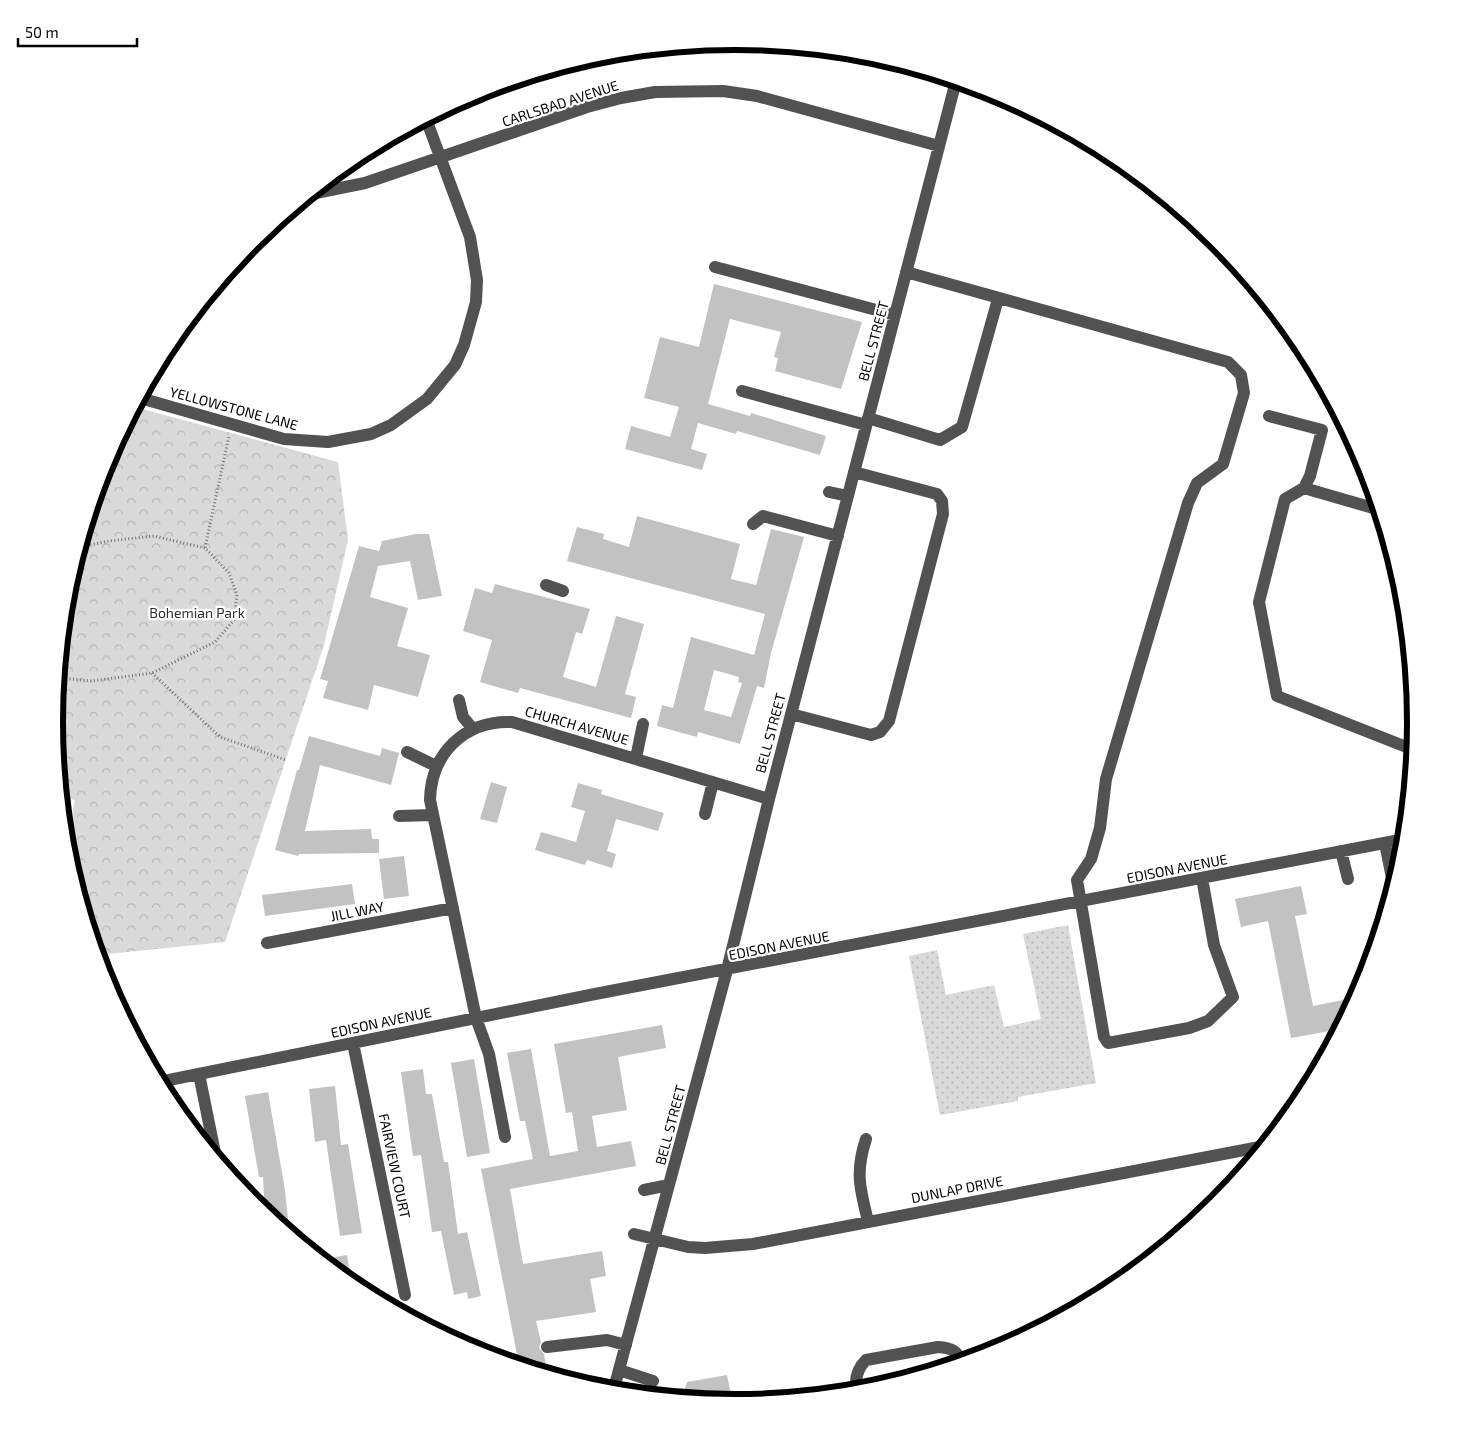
<svg xmlns="http://www.w3.org/2000/svg" width="1471" height="1445" viewBox="0 0 1471 1445" font-family="'Exo 2',sans-serif">
<style>
.grass{fill:url(#grass-dots)}
.park{fill:url(#park-crowns)}
.building{fill:#c2c2c2;fill-rule:evenodd}
.lines{fill:none;stroke-linecap:round;stroke-linejoin:round}
.path{stroke:#747474;stroke-width:3;stroke-dasharray:1 2.5;stroke-linecap:butt}
.minor{stroke:#525252;stroke-width:12}
.labels{text-anchor:middle;dominant-baseline:central;stroke-width:4.5;stroke-linejoin:round;paint-order:stroke}
.street-label{font-size:14px;fill:#000;stroke:#fff}
.park-label{font-size:14px;fill:#303030;stroke:#fff}
.rim{fill:none;stroke:#000;stroke-width:6}
</style>
<defs>
<pattern id="grass-dots" width="8" height="8" patternUnits="userSpaceOnUse" patternTransform="scale(1.25)"><rect width="8" height="8" fill="#d9d9d9"/><path d="M2 2h.1M6 6h.1" fill="none" stroke="#b8b8b8" stroke-width="1.8" stroke-linecap="round"/></pattern>
<pattern id="park-crowns" width="20" height="18" patternUnits="userSpaceOnUse" patternTransform="scale(1.25)"><rect width="20" height="18" fill="#d9d9d9"/><path d="M2 6a3 3 0 1 1 6 0M12 15a3 3 0 1 1 6 0" fill="none" stroke="#b8b8b8"/></pattern>
</defs>
<rect width="100%" height="100%" fill="#fff"/>
<path class="grass" d="M1068,925L1096,1083L1018,1097V1101L940,1115L909,956L937,950L946,995L994,985L1004,1027L1041,1019L1023,934Z"/>
<path class="park" d="M135,407L338,462L348,540L324,645L225,942L98,955L67,855L66,842L75,800L62,797L54,722L67,589L106,462Z"/>
<path class="building" d="M714,284L862,322L841,389L775,371L778,358L774,357L781,332L730,319L708,404L750,416L751,413L826,436L820,455L737,431L736,434L698,423L691,449L707,454L702,470L625,449L631,426L670,437L679,407L644,398L660,337L699,347Z
M637,516L740,544L731,579L756,585L771,529L804,537L771,653L764,688L757,686L740,744L698,732L697,737L657,726L662,705L673,708L691,637L754,655L765,614L567,561L577,527L604,534L603,539L629,547ZM714,670L739,677L738,682L742,683L731,717L704,710Z
M416,534H429L442,596L418,600L410,561L378,566L370,597L408,608L397,646L430,655L418,697L374,685L368,710L323,698L328,681L320,679L359,546L379,551L382,541Z
M495,584L590,609L582,634L576,632L563,677L596,687L616,616L644,624L625,694L636,697L631,718L520,688L518,693L480,682L492,640L463,631L475,588L492,593Z
M309,736L380,756L382,748L399,753L391,785L320,765L305,831L371,829L372,839H379V853L299,854L298,856L275,850L297,770H299Z
M491,782L507,787L497,823L480,819Z
M578,783L602,790L601,794L664,813L658,831L616,819L607,851L616,854L612,868L587,860L585,865L535,850L541,832L576,842L585,811L571,807Z
M404,856L409,896L384,899L379,859Z
M352,884L355,904L265,916L262,895Z
M1301,886L1307,914L1295,916L1313,1006L1358,997L1341,1029L1291,1038L1268,921L1241,927L1235,899Z
M662,1025L666,1048L618,1057L627,1110L592,1116L597,1147L631,1141L636,1166L510,1189L523,1264L602,1251L606,1276L590,1279L596,1312L536,1321L541,1342L539,1348L544,1354L546,1367L534,1370L519,1365L481,1169L533,1159L525,1121H520L507,1053L531,1049L550,1156L578,1151L572,1112L566,1113L554,1044Z
M474,1059L490,1153L467,1157L451,1063Z
M423,1069L426,1094H432L444,1162H448L458,1234L467,1232L481,1296L468,1299L467,1292L454,1295L441,1231L432,1232L421,1155L413,1156L401,1072Z
M335,1086L341,1145L348,1144L362,1233L340,1236L326,1140L315,1142L309,1089Z
M268,1092L285,1190L288,1219L274,1220L265,1214L263,1177H259L245,1096Z
M347,1255L352,1285L331,1268L329,1258Z
M906,1370L908,1379L869,1390L866,1378Z
M727,1375L733,1404L682,1398L687,1382Z"/>
<g class="lines">
<path class="path" d="M80,547L109,541L154,536L205,548
M152,673L220,737L286,760
M59,678L92,681L152,673L215,642L234,620L237,595L229,573L205,548L229,436"/>
<path class="minor" d="M311,194L365,183L587,107L621,98L655,92L723,91L757,96L939,146
M715,267L895,315
M906,272L1228,362L1241,375L1244,393L1223,464L1197,483L1188,503L1106,779L1100,828L1091,859L1077,880L1104,1037L1108,1043L1189,1028L1208,1021L1233,997L1214,945L1202,878
M742,391L866,425
M140,398L284,439L328,442L371,434L391,425L427,399L455,365L464,345L476,302L477,280L470,237L426,119
M1269,416L1322,430L1310,476L1304,488L1285,499L1259,602L1277,696L1414,750
M868,418L940,440L962,427L998,299
M1304,488L1380,510
M829,492L848,496
M753,524L763,516L838,536
M546,585L563,591
M459,700L463,717L473,729
M791,714L871,735L880,732L889,721L943,514L942,501L937,494L854,472
M407,752L436,766
M636,758L643,724
M705,814L713,782
M399,816L433,815
M1385,843L1394,888
M1341,851L1348,879
M267,943L453,908
M353,1043L405,1295
M199,1074L216,1158
M159,1082L595,994L1405,839
M505,1137L489,1054L476,1018L430,800C431,753 465,720 512,722L769,799
M866,1139C855,1172 860,1189 868,1221
M644,1190L669,1185
M634,1234L688,1247L705,1248L753,1244L1265,1146
M547,1347L607,1340L626,1345
M619,1370L653,1381
M613,1392L727,970L769,799L956,81
M857,1392C854,1379 857,1369 866,1360L938,1347C951,1348 957,1350 962,1362"/>
</g>
<g class="labels">
<g class="street-label">
<text transform="translate(560 103) rotate(-18)">CARLSBAD AVENUE</text>
<text transform="translate(873 341) rotate(-75)">BELL STREET</text>
<text transform="translate(234 408) rotate(15)">YELLOWSTONE LANE</text>
<text transform="translate(577 725) rotate(16)">CHURCH AVENUE</text>
<text transform="translate(770 733) rotate(-75)">BELL STREET</text>
<text transform="translate(1177 868) rotate(-11)">EDISON AVENUE</text>
<text transform="translate(357 911) rotate(-11)">JILL WAY</text>
<text transform="translate(779 945) rotate(-11)">EDISON AVENUE</text>
<text transform="translate(381 1022) rotate(-12)">EDISON AVENUE</text>
<text transform="translate(670 1125) rotate(-75)">BELL STREET</text>
<text transform="translate(395 1166) rotate(78)">FAIRVIEW COURT</text>
<text transform="translate(957 1189) rotate(-11)">DUNLAP DRIVE</text>
</g>
<g class="park-label">
<text x="197" y="612">Bohemian Park</text>
</g>
</g>
<path d="M0 0H1471V1445H0ZM63 722a672 672 0 1 1 1344 0a672 672 0 1 1-1344 0Z" fill="#fff" fill-rule="evenodd"/>
<path class="rim" d="M63 722a672 672 0 1 1 1344 0a672 672 0 1 1-1344 0Z"/>
<path d="M18 38v8h119v-8" fill="none" stroke="#000000" stroke-width="2.5"/>
<text x="25" y="38" font-size="15" fill="#000000" stroke="#ffffff" stroke-width="4" paint-order="stroke">50 m</text>
</svg>
